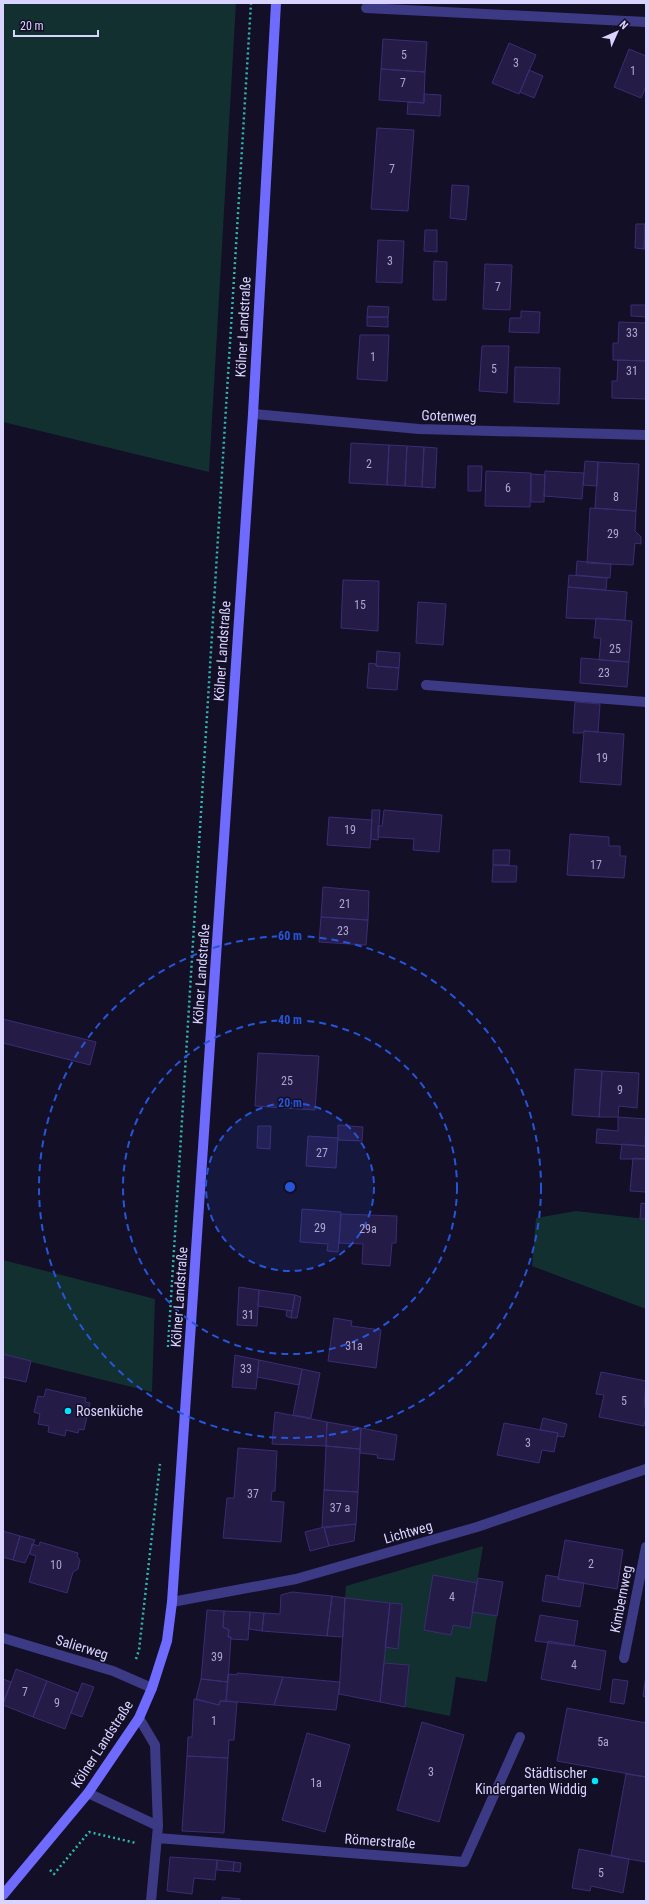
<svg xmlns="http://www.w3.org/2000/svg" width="649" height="1904" viewBox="0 0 649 1904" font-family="'Roboto Condensed',sans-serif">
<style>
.green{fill:#12302f}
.building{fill:#241b47;stroke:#3b2d73}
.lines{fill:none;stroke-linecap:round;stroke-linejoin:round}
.path{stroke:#2fb8b0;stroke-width:2.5;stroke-dasharray:2 3;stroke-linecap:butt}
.lane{stroke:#3d3a85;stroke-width:10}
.street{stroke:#3d3a85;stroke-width:10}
.secondary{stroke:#6f6bff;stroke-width:10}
.ring{fill:none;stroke:#2655da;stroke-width:2;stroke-dasharray:7 5}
.poi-dot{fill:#00e5ff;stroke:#130f26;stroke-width:1.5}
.labels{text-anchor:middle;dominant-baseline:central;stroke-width:3;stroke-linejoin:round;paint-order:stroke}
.number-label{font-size:12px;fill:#aca6d1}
.street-label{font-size:14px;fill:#d9d4ff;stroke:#130f26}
.poi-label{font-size:14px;fill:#d9d4ff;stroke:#130f26;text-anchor:start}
.centre{fill:#2655da;stroke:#130f26;stroke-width:2}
.ring-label{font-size:12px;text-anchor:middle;font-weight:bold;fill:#2655da;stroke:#130f26;stroke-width:3;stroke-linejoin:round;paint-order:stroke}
</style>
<rect width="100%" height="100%" fill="#130f26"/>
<path class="green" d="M3,3H236L209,472L3,422Z
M576,1211L646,1219V1309L532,1266L536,1218Z
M3,1260L155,1299L152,1392L3,1355Z
M483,1546L477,1583L433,1575L424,1630L451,1635L453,1625L470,1628L472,1612L497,1616L487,1682L456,1677L450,1716L405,1707L409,1665L384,1663L385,1647L398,1648L402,1604L345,1598L346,1586Z"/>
<path class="building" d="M383,39L427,42L425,72L381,69Z
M509,43L536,55L519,94L492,83Z
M629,49L646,56V87L641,98L614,87Z
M381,69L425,72L424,103L379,100Z
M529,70L543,76L534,98L520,92Z
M424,94L441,95L440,116L407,114L408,102L424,103Z
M377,128L414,130L408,211L371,209Z
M452,185L469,186L466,220L450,218Z
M636,224H645L644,249L635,248Z
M645,224H646V249H644Z
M425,230H437V252L424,251Z
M378,240L404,241L402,283L376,282Z
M434,261L447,262L446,300H433Z
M485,264L512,265L510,310L483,309Z
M631,305H646V317L631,316Z
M368,306L389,307L388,317H367Z
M521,311L540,312L539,333L509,332L510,318H521Z
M367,317H388V327L367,326Z
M619,322L646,323V361L613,360V343H618Z
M360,335H389L387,381L357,379Z
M482,346H509L507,393L479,391Z
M618,360L646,361V399L612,398V381H617Z
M515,367L560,368L559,404L514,402Z
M351,443L389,445L387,485L349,483Z
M389,445L407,446L405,486L387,485Z
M407,446L424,447L422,487L405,486Z
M424,447L437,448L435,488L422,487Z
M585,461L598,462L597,486L583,485Z
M598,462L639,464L636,511L595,508Z
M468,466H482L481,491H468Z
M486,471L531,473L530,507L485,506Z
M545,471L584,473L582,499L544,496Z
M531,474L545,475L544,502H531Z
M590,508L636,511L635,531L641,537V544L635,543L633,565L587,563Z
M577,561L611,564L610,578L576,575Z
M569,575L607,578L606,590L568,587Z
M343,580L379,581L378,631L341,628Z
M568,587L627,592L625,620L566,618Z
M418,602L446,604L443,645L416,643Z
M596,618L632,621L629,662L599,660L601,638H594Z
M377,651L400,653L399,668L376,666Z
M581,658L629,662L627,687L580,683Z
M369,663L376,664V666L399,668L397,690L367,688Z
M575,702L600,704L598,732L584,731L583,733H573Z
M584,731L624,734L621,785L580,782Z
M372,810H380L378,840L371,839Z
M384,810L442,815L439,852L413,850L414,839L378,837V826H382Z
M329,817L372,820L370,848L327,845Z
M570,834L609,837V846H620V856H626L624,878L567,875Z
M493,850H510L509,865H493Z
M493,865L517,866L516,882H492Z
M323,887L369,891L368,920L321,917Z
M321,917L368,920L366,945L319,942Z
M3,1019L96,1042L90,1065L3,1043Z
M258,1053L319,1056L315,1110L255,1106Z
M575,1069L602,1071L599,1117L572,1115Z
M602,1071L639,1073L637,1108L619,1106L618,1117H599Z
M618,1117L646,1119L645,1146L596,1143L597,1129L618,1131Z
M338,1125L363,1127L362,1141L338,1140Z
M258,1126H271L270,1149L257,1148Z
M308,1136L338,1138L336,1168L306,1166Z
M622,1144L646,1146V1159H620Z
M633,1158L646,1159V1192L630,1191Z
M641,1203L646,1204V1219H640Z
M302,1209L341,1212L338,1252L327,1251L328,1244L300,1242Z
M341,1214L397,1216L396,1243H392L390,1266L362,1264L363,1244L339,1243Z
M239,1287L259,1290L257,1326L237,1325Z
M259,1290L295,1295L292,1311L258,1306Z
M295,1295L301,1297L297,1318H291Z
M287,1310L292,1311L291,1318L286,1316Z
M334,1318L352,1321L351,1326L381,1330L376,1368L328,1361Z
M3,1354L31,1361L26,1382L3,1377Z
M235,1355L259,1360L256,1389L232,1387Z
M259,1360L302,1369L299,1385L257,1377Z
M302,1369L320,1373L311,1418L293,1415Z
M601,1372L646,1381L644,1407L646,1408V1417L644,1426L599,1417L604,1395L596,1394Z
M46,1389L86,1398L85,1402L90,1403L84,1430L79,1429L78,1433L66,1430L65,1436L48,1432L49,1426L38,1424L40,1414L34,1412L38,1396L44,1397Z
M275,1412L327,1422L326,1446L272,1444Z
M543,1418L567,1424L564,1437L557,1436L558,1433L540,1430Z
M327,1422L361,1428L360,1449L326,1446Z
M504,1423L558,1433L554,1452L542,1450L539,1463L497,1455Z
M361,1428L397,1435L394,1460L377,1458L378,1455L360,1453Z
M326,1446L360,1449L358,1492L324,1490Z
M238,1448L277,1451L275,1491H272L271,1501L284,1502L281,1542L223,1538L227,1498H234Z
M324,1490L358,1492L356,1524L322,1527Z
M356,1524L354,1541L329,1546L324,1528Z
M324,1527L329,1546L310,1551L305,1532Z
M3,1531L20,1536L13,1560L3,1557Z
M20,1536L35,1540L25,1563L13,1560Z
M565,1540L623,1550L617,1589L558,1579Z
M40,1542L78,1553L77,1556L80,1560L78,1569L73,1572L67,1593L29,1582L36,1556L30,1554L32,1544L39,1546Z
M433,1575L477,1583L470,1628L453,1625L451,1635L424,1630Z
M546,1575L558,1577V1579L584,1583L580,1607L542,1601Z
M478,1578L503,1582L497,1616L472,1612Z
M292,1592L332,1596L327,1636L262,1631L264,1613L280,1614L281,1595Z
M332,1596L345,1598L343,1637L327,1636Z
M345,1598L390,1603L380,1702L339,1694Z
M390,1603L402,1604L398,1649L385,1647Z
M207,1610L224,1611L223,1627L229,1630L228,1637H231L228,1682L201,1679Z
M224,1611L250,1612L248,1640L231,1639V1637H228L229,1630L223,1627Z
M250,1612L264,1613L262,1631L249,1629Z
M540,1615L578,1621L574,1646L535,1641Z
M548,1641L606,1651L600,1690L541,1679Z
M384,1663L409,1665L405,1707L380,1702Z
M16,1669L47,1681L33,1717L3,1705Z
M237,1673L283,1677L274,1705L226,1701L228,1674L237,1675Z
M646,1675V1697L643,1696Z
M283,1677L340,1682L336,1710L274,1705Z
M3,1679L11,1682L3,1703Z
M201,1679L228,1682L226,1701H220L219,1705L196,1699Z
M613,1679L628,1681L624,1704L610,1702Z
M47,1681L78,1693L65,1729L33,1717Z
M82,1683L94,1687L82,1717L71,1713Z
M194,1699L219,1705L220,1701L237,1702L234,1740H229L228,1758L187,1756L188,1737H192Z
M567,1708L646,1723V1777L557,1761Z
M422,1722L464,1735L439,1822L397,1810Z
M307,1733L350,1745L325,1832L282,1820Z
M187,1756L228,1758L224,1833L182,1831Z
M626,1774L646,1777V1862L611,1856Z
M579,1849L629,1859L623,1893L591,1886L590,1891L572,1888Z
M170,1857L217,1860L215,1880L194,1878L192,1894L167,1891Z
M217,1860L234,1862L233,1871L217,1870Z
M234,1862L241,1863L240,1872L233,1871Z
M222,1897L240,1899V1901H222Z"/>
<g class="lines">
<path class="path" d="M168,1347L251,3
M136,1659L139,1650L160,1464
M50,1870L54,1874L89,1832L136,1843"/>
<path class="lane" d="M426,685L646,702"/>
<path class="street" d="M366,8L646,22
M253,414L419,429L646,435
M172,1602L296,1579L477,1527L646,1469
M3,1638L113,1671L152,1688
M624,1658L646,1547
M139,1718L155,1745L158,1826L151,1901
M88,1793L158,1826
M157,1838L464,1862L520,1737"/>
<path class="secondary" d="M3,1895L88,1793L139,1718L152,1688L167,1641L172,1602L253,414L276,3"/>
</g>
<circle cx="290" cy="1187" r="84" fill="#2655da" fill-opacity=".12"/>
<g class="ring">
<circle cx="290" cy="1187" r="84"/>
<circle cx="290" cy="1187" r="167"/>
<circle cx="290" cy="1187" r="251"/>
</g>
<g class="poi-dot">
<circle cx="68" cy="1411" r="4"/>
<circle cx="595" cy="1781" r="4"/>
</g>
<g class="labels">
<g class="number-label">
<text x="404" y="55">5</text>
<text x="516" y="63">3</text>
<text x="633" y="71">1</text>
<text x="403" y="83">7</text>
<text x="392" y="169">7</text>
<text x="390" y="261">3</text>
<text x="498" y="287">7</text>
<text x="632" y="333">33</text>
<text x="373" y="357">1</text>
<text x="494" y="369">5</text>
<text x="632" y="371">31</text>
<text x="369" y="464">2</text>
<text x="508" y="488">6</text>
<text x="616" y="497">8</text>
<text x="613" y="534">29</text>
<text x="360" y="605">15</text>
<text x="615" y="649">25</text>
<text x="604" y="673">23</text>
<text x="602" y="758">19</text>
<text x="350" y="830">19</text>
<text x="596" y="865">17</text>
<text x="345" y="904">21</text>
<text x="343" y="931">23</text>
<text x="287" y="1081">25</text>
<text x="620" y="1090">9</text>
<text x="322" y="1153">27</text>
<text x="320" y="1228">29</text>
<text x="368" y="1229">29a</text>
<text x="248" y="1315">31</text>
<text x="354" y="1346">31a</text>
<text x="246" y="1369">33</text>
<text x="624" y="1401">5</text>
<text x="528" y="1443">3</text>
<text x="253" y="1494">37</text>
<text x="340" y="1508">37 a</text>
<text x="591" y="1564">2</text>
<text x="56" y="1565">10</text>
<text x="452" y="1597">4</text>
<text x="217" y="1657">39</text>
<text x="574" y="1665">4</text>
<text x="25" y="1692">7</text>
<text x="57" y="1703">9</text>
<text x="214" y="1721">1</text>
<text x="603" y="1742">5a</text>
<text x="431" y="1772">3</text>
<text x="316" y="1783">1a</text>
<text x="601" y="1873">5</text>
</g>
<g class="street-label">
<text transform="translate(243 327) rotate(-87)">Kölner Landstraße</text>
<text transform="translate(449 416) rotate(2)">Gotenweg</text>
<text transform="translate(222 651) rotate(-86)">Kölner Landstraße</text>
<text transform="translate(201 974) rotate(-86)">Kölner Landstraße</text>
<text transform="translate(179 1297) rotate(-86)">Kölner Landstraße</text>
<text transform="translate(408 1532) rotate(-16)">Lichtweg</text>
<text transform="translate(621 1599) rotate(-79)">Kimbernweg</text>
<text transform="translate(82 1647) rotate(17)">Salierweg</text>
<text transform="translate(102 1744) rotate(-57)">Kölner Landstraße</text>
<text transform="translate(380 1841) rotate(4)">Römerstraße</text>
</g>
<g class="poi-label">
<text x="76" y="1411">Rosenküche</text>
<text x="587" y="1773" text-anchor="end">Städtischer<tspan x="587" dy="16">Kindergarten Widdig</tspan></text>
</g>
</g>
<circle cx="290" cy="1187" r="6" class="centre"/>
<g class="ring-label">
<text x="290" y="940">60 m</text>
<text x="290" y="1024">40 m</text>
<text x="290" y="1107">20 m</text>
</g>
<rect width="649" height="1904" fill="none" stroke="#d9d4ff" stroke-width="8"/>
<g transform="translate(617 32) rotate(45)" stroke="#130f26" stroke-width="3" paint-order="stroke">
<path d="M0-3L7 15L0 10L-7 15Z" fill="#d9d4ff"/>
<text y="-6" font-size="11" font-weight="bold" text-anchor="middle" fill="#d9d4ff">N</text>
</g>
<path d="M14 30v6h84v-6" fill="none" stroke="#d9d4ff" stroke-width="2"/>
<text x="20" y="30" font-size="12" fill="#d9d4ff" stroke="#130f26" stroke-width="3" paint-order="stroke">20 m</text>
</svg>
